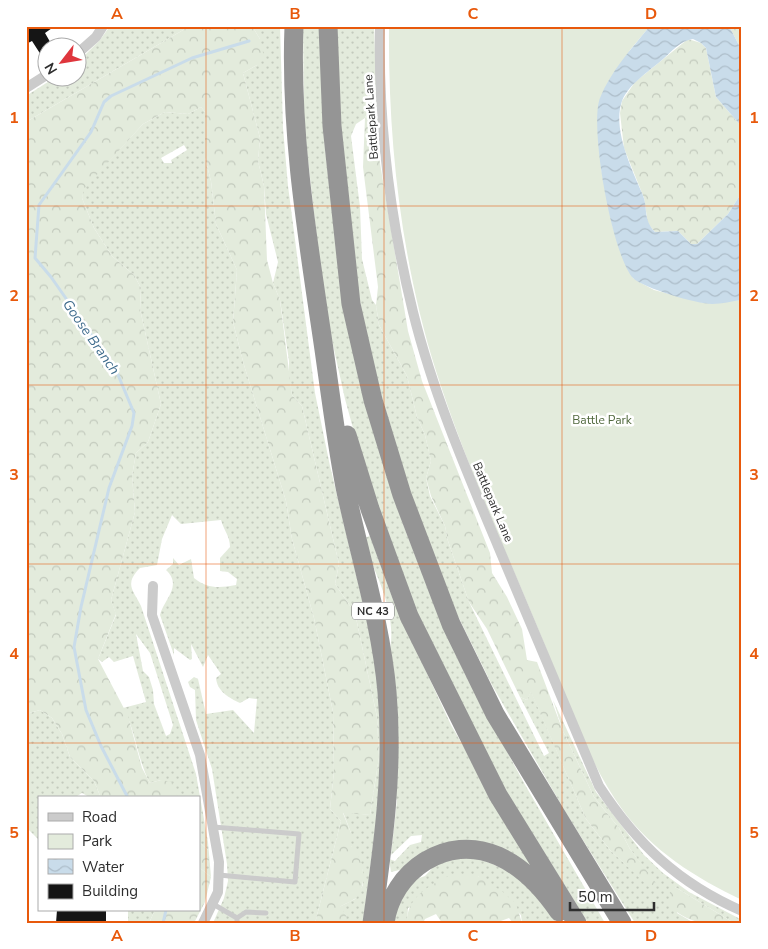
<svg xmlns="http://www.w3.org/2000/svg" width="768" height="949" viewBox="0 0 768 949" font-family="'Nunito Sans',sans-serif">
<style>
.grass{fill:url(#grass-dots);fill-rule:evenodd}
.forest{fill:url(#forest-crowns)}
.park{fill:#e3ebdc}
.water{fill:url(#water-waves)}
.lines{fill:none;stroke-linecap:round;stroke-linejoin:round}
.stream{stroke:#c9dcea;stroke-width:3}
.building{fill:#151515}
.lane{stroke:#cbcbcb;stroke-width:5}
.street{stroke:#cbcbcb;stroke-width:10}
.highway{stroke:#959595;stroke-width:19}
.grid{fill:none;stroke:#e8590c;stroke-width:1;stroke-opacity:0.55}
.labels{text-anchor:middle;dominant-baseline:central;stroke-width:5;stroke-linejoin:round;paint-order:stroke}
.shield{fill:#fff;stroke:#6d6d6d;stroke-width:1}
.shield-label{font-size:11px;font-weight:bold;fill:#2e2e2e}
.street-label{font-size:12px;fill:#2e2e2e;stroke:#fff}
.park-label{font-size:12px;fill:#50683d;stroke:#fff}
.water-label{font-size:14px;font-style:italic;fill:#3f6c8d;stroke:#fff}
.neatline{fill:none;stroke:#e8590c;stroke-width:2}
.grid-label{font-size:16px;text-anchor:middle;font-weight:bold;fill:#e8590c}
</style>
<defs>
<pattern id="grass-dots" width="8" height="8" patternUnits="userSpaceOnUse" patternTransform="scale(1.25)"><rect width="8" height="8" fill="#e3ebdc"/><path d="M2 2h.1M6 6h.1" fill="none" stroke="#c3cabd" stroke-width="1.8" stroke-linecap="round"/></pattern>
<pattern id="forest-crowns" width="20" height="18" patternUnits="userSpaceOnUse" patternTransform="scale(1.25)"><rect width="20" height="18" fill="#e3ebdc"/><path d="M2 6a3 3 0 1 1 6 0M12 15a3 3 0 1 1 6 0" fill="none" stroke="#c3cabd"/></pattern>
<pattern id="water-waves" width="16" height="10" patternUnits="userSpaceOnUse" patternTransform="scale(1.25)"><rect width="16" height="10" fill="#c9dcea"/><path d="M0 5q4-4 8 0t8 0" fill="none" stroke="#adbdc9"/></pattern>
</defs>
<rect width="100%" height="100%" fill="#fff"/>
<path class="grass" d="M110,26H190L26,122V96L54,78H78V62L100,40Z
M252,26H280L283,128L288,186L315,393L330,466L380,674L385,753L363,923H347V917L339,907L355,899L363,885V871L351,846V833L343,812L370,815L379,757L377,717L355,613L335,584L339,564L302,406L292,395L289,376V361L280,300L273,283L278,262L266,214L264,186L258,161L260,138L243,73L257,65L260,39Z
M303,26H320L325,148L340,277L387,473L403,524L444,630L467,678L524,783L605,923H588L491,767L423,629L368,483L345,399L325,309L304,125Z
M336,26H374L379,157L370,139L372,118L368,111L365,118L356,124L351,136L360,207L362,259L372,300L376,305L379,325L407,376L417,417L425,435L429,452L431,461L426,478L430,496L445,526L448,541L469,602L544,756L549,753L520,697L527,700L531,691L586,819L610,850L649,886L644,868L630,849L619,828L594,797L563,731L553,700L596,792L644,855L663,873L689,892L742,920V923H734L675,887L677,913L694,923H635L566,813L492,685L454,608L410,495L373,366L363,323L344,190Z
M201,107L205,112V158L211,181L216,224L237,270L233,322L244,365L286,501L292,539L314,618L333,712L334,771L330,809L341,821L315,923H213L224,898L228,881L227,864L212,769L196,720L195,690L190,687L188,682L194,677L198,679L206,714L233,710L254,733L257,699L249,698L240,703C229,698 217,691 216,678L221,674L208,655L203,667L191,644L192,659L190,660L174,648V655L160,615C164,599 183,586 166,570L173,564V558L179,565L191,559L194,578C207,589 220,588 236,585L237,579L228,572L220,571V558L230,547C230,536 224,531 221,520L181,524L172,515L162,539L157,565L140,568C124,584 133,590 141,606L196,774L208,842L211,877L200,868L208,850L199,842V798H178L161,780L150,783C137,759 136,731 123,708L146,702L133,656L114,662L109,657L102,662L98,659L116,615L111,600L135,512L132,476L136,453L148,442L161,404L140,309L141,288L134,275L112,256L94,228L82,198L83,189L143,124L165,112L188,114ZM184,145L187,150L171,160L172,163H164L161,158ZM136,634L150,653L173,725L170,734L166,736L154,704L153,690L149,677L143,671Z
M370,536L394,602L451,725L538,874L488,849L391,872L389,859L395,861L410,845L421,842L422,835L411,836L391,855L397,800L393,796L388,658C400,617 377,576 361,539Z
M40,710L52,718L62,734L70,757L94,781L101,798H91L82,793L74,798H39V840L26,827V714Z
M470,857C511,866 534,888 557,923H522L521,915L478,876L408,908L407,923H389L408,882L425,876L438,862Z
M128,910H155L149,923H128Z"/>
<path class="forest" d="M190,26H252L260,39L264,57L257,65L243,73L260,138L258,161L264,186L267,260L273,283L280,300L292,395L302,406L339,564L335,584L355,613L377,717L379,757L370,815L343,813L351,833V846C364,859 368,882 357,897C353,901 344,904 340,907L347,917V923H315L341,821L330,809L334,771L333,712L314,618L292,539L286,501L244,365L233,322L237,270L216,224L211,181L205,158V112L201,107L188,114L165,112L143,124L84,189L82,198L94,228L112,256L134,275L141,288L140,309L161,404L148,442L136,453L132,476L135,512L111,600L116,614L98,659L128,716L142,768L150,783L161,780L173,782L178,798H101L94,781L70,757L62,734L52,718L40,710L26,714V122Z
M729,26H742V51Z
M688,39L701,43L706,48L716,97L742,127V192L728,214L697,244H691L678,231L655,232L648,224L644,198L624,148L620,113L622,101L635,82Z
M369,111L372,118L370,139L379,157L408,331L422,381L490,553L492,573L507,597L522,629L527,660L537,662L563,731L594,797L619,828L630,849L656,883L649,887L610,850L586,819L531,692L527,700L520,697L487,629L469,602L448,541L445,526L431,496L426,478L431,461L425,435L417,417L407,376L379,325L376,305L378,287L363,167L365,118Z
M199,842L208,850L209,861L200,868L211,877L205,902L194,923H149L155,910H199Z
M453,874L478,876L503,892L516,904L522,923H513L509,918L498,922L442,923L436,914L425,919L423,923H407C406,896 432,884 453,874Z
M675,887L734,923C704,923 693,926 669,906L670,891Z"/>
<path class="park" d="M389,26H650L630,50L600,99L601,168L613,228L633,278L641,283L654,290L704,303L742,300V900C696,878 652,851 622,809C587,762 562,686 539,631C503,545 464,459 436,371C401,260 388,142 389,26Z"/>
<path class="water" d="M650,26H729L742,51V127L716,97L706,48L701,43L693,39C681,40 670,53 662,60C648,72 629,84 622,101C612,129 632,169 642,193C649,209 642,218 655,232L678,231L691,244H697L728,214L742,192L740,245L742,300C732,301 722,304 712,304C697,304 643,288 633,278C612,255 589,127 600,98C610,72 632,48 650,26Z"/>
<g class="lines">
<path class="stream" d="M128,798L101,746L86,710L74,647L81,607L109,488L132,426L134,413L116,370L51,277L35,258L39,205L91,132L104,102L111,96L192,58L249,41
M163,923L166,910"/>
</g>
<path class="building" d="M26,26H55L45,33L53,47L48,48V51L41,55L32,41L26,44Z
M57,910H106V923H56Z"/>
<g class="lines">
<path class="lane" d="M213,827L299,834L295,882L219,875
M213,904L237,918V923
M237,918L246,912L266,913"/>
<path class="street" d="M380,26C378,122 390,219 413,312C433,393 466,470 498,546C531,626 565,706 599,786C637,844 678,883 742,911
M78,53L96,37L103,26
M26,88L48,74
M153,586L152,615L200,755L219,862L218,892L203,923"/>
<path class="highway" d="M294,26C290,128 306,229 321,329C329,382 335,435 345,487C359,554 381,623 387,692C394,770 383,846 372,923
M328,26L332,126L351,304L373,400L402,495L451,624L495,714L622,923
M347,435L370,509L409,616L498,795L577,923
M385,923C392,871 447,833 498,856C523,867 544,890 559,912"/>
</g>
<path class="grid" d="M206,26V923M384,26V923M562,26V923M26,206H742M26,385H742M26,564H742M26,743H742"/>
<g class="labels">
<rect class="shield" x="352" y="602.5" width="42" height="17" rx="4"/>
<g class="shield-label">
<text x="373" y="611">NC 43</text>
</g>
<g class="street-label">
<text transform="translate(371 117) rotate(-94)">Battlepark Lane</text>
<text transform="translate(493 502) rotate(67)">Battlepark Lane</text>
</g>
<g class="park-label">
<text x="602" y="420">Battle Park</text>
</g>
<g class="water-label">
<text transform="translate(91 337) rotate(55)">Goose Branch</text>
</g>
</g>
<rect width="768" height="949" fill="none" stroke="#ffffff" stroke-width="55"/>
<rect x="38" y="796" width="162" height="115" fill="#ffffff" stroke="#ababab"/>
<rect x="48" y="813" width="25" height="8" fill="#cbcbcb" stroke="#ababab"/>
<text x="82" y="822" font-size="15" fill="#2e2e2e">Road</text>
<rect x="48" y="834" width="25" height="15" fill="#e3ebdc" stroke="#ababab"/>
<text x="82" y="846" font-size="15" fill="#2e2e2e">Park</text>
<rect x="48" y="859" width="25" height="15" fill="url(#water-waves)" stroke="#ababab"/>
<text x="82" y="872" font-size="15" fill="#2e2e2e">Water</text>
<rect x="48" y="884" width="25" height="15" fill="#151515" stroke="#ababab"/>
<text x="82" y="896" font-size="15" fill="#2e2e2e">Building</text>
<g transform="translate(62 62) rotate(239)"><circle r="24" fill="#ffffff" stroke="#ababab"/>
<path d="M0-4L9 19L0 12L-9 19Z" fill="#df363d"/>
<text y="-8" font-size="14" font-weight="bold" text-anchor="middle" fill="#2e2e2e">N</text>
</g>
<path d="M570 902v8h84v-8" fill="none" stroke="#2e2e2e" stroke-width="2.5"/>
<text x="578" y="902" font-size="15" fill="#2e2e2e" stroke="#ffffff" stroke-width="4" paint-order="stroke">50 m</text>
<rect x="28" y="28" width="712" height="894" class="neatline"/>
<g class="grid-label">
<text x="117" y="19">A</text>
<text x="295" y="19">B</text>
<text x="473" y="19">C</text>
<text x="651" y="19">D</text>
<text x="14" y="123">1</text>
<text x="754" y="123">1</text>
<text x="14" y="301">2</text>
<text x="754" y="301">2</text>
<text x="14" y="480">3</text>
<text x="754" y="480">3</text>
<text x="14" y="659">4</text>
<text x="754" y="659">4</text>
<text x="14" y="838">5</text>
<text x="754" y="838">5</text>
<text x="117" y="941">A</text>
<text x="295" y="941">B</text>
<text x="473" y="941">C</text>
<text x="651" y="941">D</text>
</g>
</svg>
